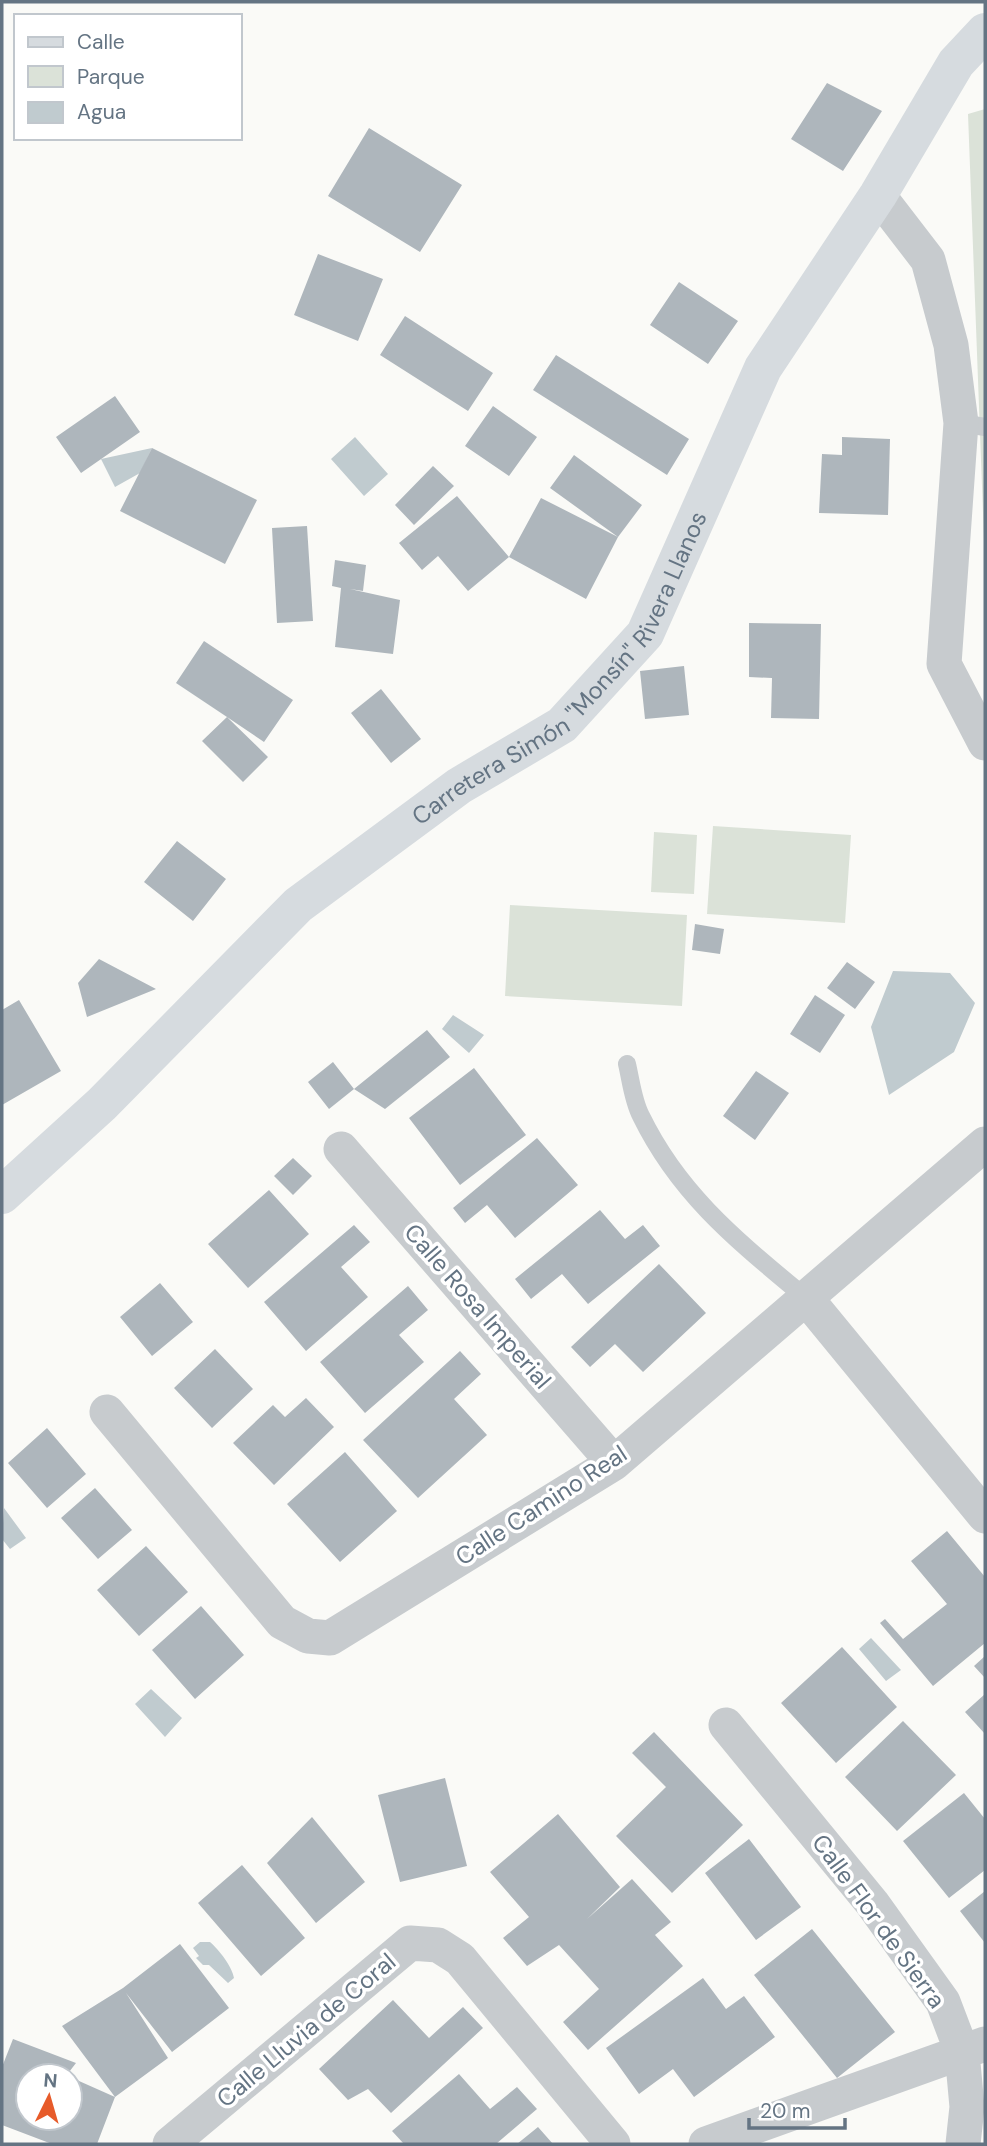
<svg xmlns="http://www.w3.org/2000/svg" width="987" height="2146" viewBox="0 0 987 2146" font-family="'DM Sans',sans-serif">
<style>
.green{fill:#dbe2d8}
.water{fill:#c0cbcf}
.building{fill:#aeb6bc}
.lines{fill:none;stroke-linecap:round;stroke-linejoin:round}
.lane{stroke:#c7cbce;stroke-width:18}
.street{stroke:#c7cbce;stroke-width:35}
.secondary{stroke:#d6dbdf;stroke-width:38}
.labels{text-anchor:middle;dominant-baseline:central;stroke-width:7;stroke-linejoin:round;paint-order:stroke}
.street-label{font-size:24px;fill:#647483;stroke:#fff}
</style>
<rect width="100%" height="100%" fill="#fafaf7"/>
<path class="green" d="M985,109V566L968,114Z
M713,826L851,835L845,923L707,914Z
M654,832L697,835L694,894L651,892Z
M510,905L687,915L682,1006L505,996Z"/>
<path class="water" d="M355,437L388,474L364,496L331,459Z
M152,448L140,473L115,487L101,459Z
M893,971L950,973L975,1003L954,1052L889,1095L871,1027Z
M453,1015L484,1035L469,1053L442,1029Z
M4,1508L26,1538L10,1549L2,1539Z
M871,1638L901,1670L886,1681L859,1649Z
M151,1689L182,1718L165,1737L135,1704Z
M200,1942H210C219,1950 232,1966 234,1978L228,1983L209,1965H203L196,1958L199,1956L193,1948Z"/>
<path class="building" d="M827,83L882,111L843,171L791,139Z
M369,128L462,185L420,252L328,196Z
M318,254L383,279L358,341L294,315Z
M679,282L738,321L708,364L650,325Z
M405,316L493,373L468,411L380,355Z
M556,355L689,439L667,475L533,390Z
M115,396L140,432L81,473L56,437Z
M493,406L537,437L509,476L465,446Z
M842,437L890,439L888,515L819,513L822,454L842,455Z
M152,448L257,500L225,564L120,511Z
M574,455L642,505L618,537L550,488Z
M433,466L454,486L414,525L395,505Z
M457,496L509,557L468,591L438,556L422,570L399,543Z
M541,498L618,537L586,599L509,557Z
M307,526L313,621L277,623L272,528Z
M335,560L366,565L363,591L350,589L400,600L393,654L335,647L341,588L332,586Z
M749,623L821,624L819,719L771,718L772,678L749,677Z
M204,641L293,700L264,742L227,717L268,757L243,782L202,741L227,717L176,683Z
M684,666L689,715L645,719L640,671Z
M381,689L421,739L391,763L351,713Z
M177,841L226,879L193,921L144,882Z
M695,924L724,929L720,954L692,950Z
M99,959L156,989L87,1017L78,983Z
M847,962L875,982L855,1009L827,988Z
M815,995L845,1015L820,1053L790,1034Z
M19,1000L61,1071L2,1105V1010Z
M427,1030L450,1057L385,1109L354,1089Z
M333,1062L354,1089L329,1109L308,1082Z
M474,1068L526,1135L460,1185L409,1118Z
M756,1071L789,1093L755,1140L723,1116Z
M537,1138L578,1185L515,1238L487,1205L465,1223L453,1208Z
M293,1158L312,1176L293,1195L274,1176Z
M269,1190L309,1234L248,1288L208,1244Z
M600,1210L625,1239L643,1225L660,1246L588,1304L562,1274L531,1299L515,1279Z
M354,1225L370,1242L341,1267L368,1297L306,1351L264,1302Z
M659,1264L706,1313L643,1372L615,1344L590,1367L571,1347Z
M160,1283L193,1322L152,1356L120,1317Z
M408,1286L428,1310L399,1335L424,1362L365,1413L320,1362Z
M215,1349L253,1389L212,1428L174,1388Z
M460,1351L481,1374L454,1399L487,1435L418,1498L363,1440Z
M306,1398L334,1427L274,1485L233,1443L273,1405L285,1417Z
M47,1428L86,1474L47,1508L8,1463Z
M345,1452L397,1511L340,1562L287,1504Z
M95,1488L132,1530L98,1559L61,1518Z
M947,1531L985,1577V1643L933,1686L880,1623L885,1619L903,1639L947,1604L911,1561Z
M146,1546L188,1592L139,1636L97,1590Z
M201,1606L244,1655L195,1699L152,1650Z
M842,1647L897,1707L836,1763L781,1703Z
M985,1656V1678L974,1666Z
M985,1694V1734L965,1712Z
M903,1721L956,1775L897,1831L845,1777Z
M654,1732L743,1825L672,1893L616,1836L666,1787L632,1753Z
M445,1778L467,1866L400,1882L378,1795Z
M964,1793L985,1819V1870L949,1898L903,1841Z
M558,1814L620,1887L587,1919L632,1879L671,1922L655,1935L683,1966L588,2050L563,2022L599,1989L559,1945L527,1966L503,1938L529,1917L490,1872Z
M312,1817L365,1882L316,1923L267,1863Z
M749,1839L801,1907L756,1940L705,1873Z
M242,1865L305,1938L261,1976L198,1903Z
M985,1891V1943L960,1911Z
M812,1929L895,2032L837,2078L754,1975Z
M180,1944L229,2008L172,2052L126,1993L168,2058L115,2097L97,2144H52L2,2125V2067L13,2039L76,2063L66,2076H28V2118H70V2077L115,2097L62,2026L123,1988Z
M703,1978L726,2009L744,1996L775,2037L694,2097L673,2069L639,2094L606,2048Z
M393,2000L429,2038L463,2007L483,2028L391,2113L368,2089L348,2100L319,2069Z
M459,2074L490,2109L517,2087L537,2109L496,2144H404L392,2131Z
M538,2127L553,2144H517Z"/>
<g class="lines">
<path class="lane" d="M961,423L985,427
M627,1064C631,1081 633,1101 641,1116C680,1196 739,1242 806,1298"/>
<path class="street" d="M878,195L928,260L951,345L961,423L944,664L985,743
M341,1149L614,1463
M806,1298L985,1516
M107,1412L282,1622L308,1636L330,1638L614,1463L985,1144
M726,1725L872,1903L943,2002L962,2052L967,2107L963,2144
M170,2144L410,1943L438,1945L460,1959L613,2144
M706,2144L985,2044"/>
<path class="secondary" id="s1" d="M2,1195L102,1104L298,905L459,786L562,725L645,634L763,368L878,195L956,63L985,32"/>
</g>
<g class="labels">
<g class="street-label">
<text stroke="none"><textPath href="#s1" startOffset="775">Carretera Simón "Monsín" Rivera Llanos</textPath></text>
<text transform="translate(478 1306) rotate(49)">Calle Rosa Imperial</text>
<text transform="translate(541 1505) rotate(-33)">Calle Camino Real</text>
<text transform="translate(879 1921) rotate(54)">Calle Flor de Sierra</text>
<text transform="translate(306 2030) rotate(-40)">Calle Lluvia de Coral</text>
</g>
</g>
<rect width="987" height="2146" fill="none" stroke="#647483" stroke-width="7"/>
<rect x="14" y="14" width="228" height="126" fill="#ffffff" stroke="#c1c7cd" stroke-width="2"/>
<rect x="28" y="37" width="35" height="10" fill="#d6dbdf" stroke="#c1c7cd" stroke-width="2"/>
<text x="77" y="49" font-size="21" fill="#647483">Calle</text>
<rect x="28" y="66" width="35" height="21" fill="#dbe2d8" stroke="#c1c7cd" stroke-width="2"/>
<text x="77" y="84" font-size="21" fill="#647483">Parque</text>
<rect x="28" y="102" width="35" height="21" fill="#c0cbcf" stroke="#c1c7cd" stroke-width="2"/>
<text x="77" y="119" font-size="21" fill="#647483">Agua</text>
<g transform="translate(49 2097) rotate(5)"><circle r="33" fill="#ffffff" stroke="#c1c7cd" stroke-width="2"/>
<path d="M0-5L12 26L0 18L-12 26Z" fill="#e75b2a"/>
<text y="-10" font-size="19" font-weight="bold" text-anchor="middle" fill="#647483">N</text>
</g>
<path d="M749 2118v10h96v-10" fill="none" stroke="#647483" stroke-width="3.5"/>
<text x="760" y="2118" font-size="21" fill="#647483" stroke="#ffffff" stroke-width="5" paint-order="stroke">20 m</text>
</svg>
